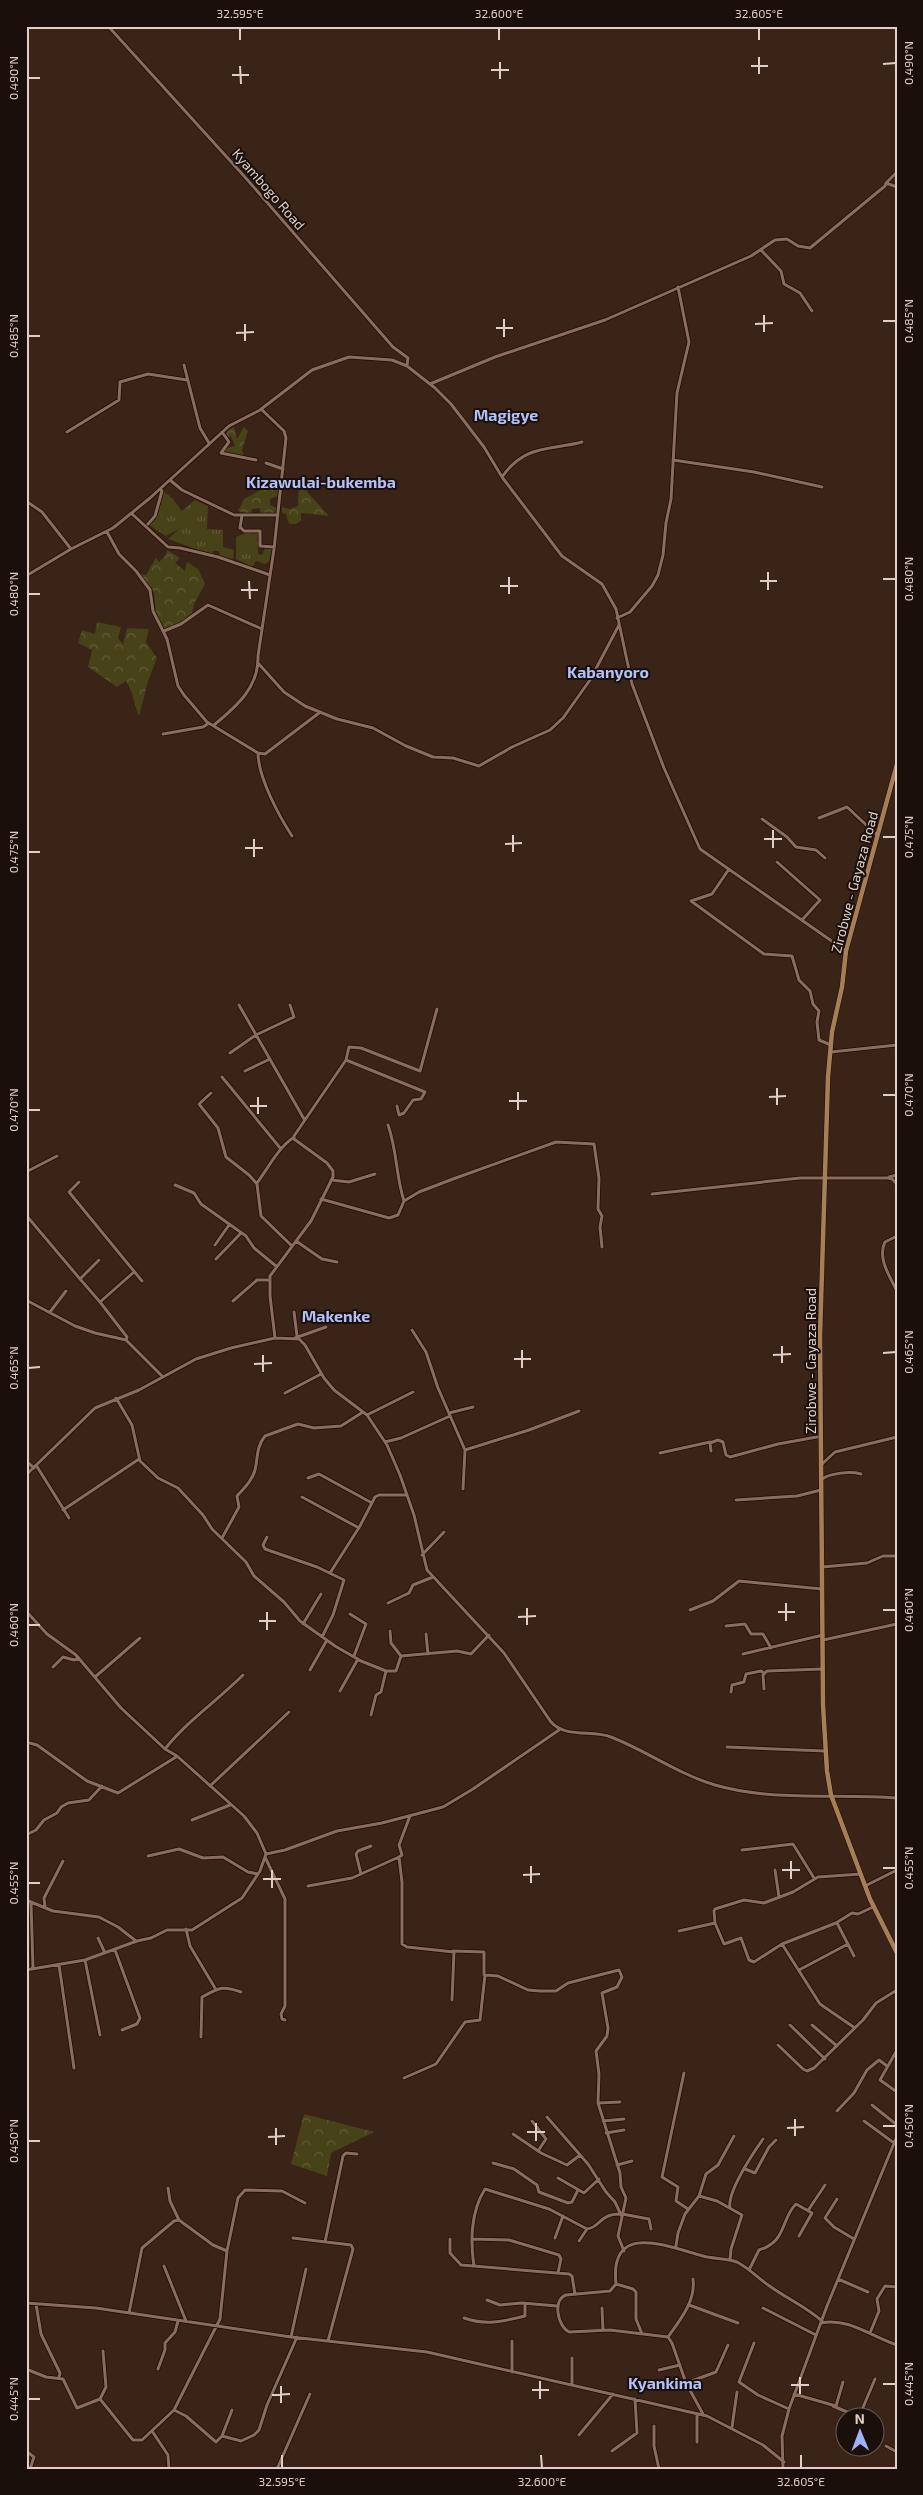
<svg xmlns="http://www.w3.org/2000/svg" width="923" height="2495" viewBox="0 0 923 2495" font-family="'Exo 2',sans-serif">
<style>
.grass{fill:url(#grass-tufts)}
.forest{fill:url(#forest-crowns)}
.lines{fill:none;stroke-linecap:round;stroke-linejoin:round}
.street-casing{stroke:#200c03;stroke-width:4.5}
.secondary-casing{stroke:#200c03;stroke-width:5.5}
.street{stroke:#896e60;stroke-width:3}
.secondary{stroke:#a67f57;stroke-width:4.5}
.ticks{fill:none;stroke:#dfcfc8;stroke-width:2}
.labels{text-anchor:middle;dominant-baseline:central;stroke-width:4;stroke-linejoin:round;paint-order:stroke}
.street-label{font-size:14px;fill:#dfcfc8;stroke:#1a0f0a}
.quarter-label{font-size:16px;font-weight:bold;fill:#b2c1f9;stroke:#1a0f0a}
.neatline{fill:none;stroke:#dfcfc8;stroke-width:2}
.ticks-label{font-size:12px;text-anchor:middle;fill:#dfcfc8}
</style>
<defs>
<pattern id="grass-tufts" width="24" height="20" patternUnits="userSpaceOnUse" patternTransform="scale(1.25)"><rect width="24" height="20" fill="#474218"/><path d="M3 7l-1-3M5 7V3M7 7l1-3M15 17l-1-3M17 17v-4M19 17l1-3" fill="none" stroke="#615c38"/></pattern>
<pattern id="forest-crowns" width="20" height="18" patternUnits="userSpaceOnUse" patternTransform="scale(1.25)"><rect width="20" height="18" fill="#474218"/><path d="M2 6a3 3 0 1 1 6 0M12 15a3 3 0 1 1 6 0" fill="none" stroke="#615c38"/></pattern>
</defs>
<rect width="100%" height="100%" fill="#3a2317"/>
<path class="grass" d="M164,492L173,499L182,511L195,500L208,506L207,529L223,530V547L234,550L233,560L220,556L219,551H213L214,555L209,554L168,539L179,529L166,536L149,525L157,517Z
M248,532L260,533L258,554L262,555L265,548L272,549L269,561L265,564L256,561L252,567L236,559V537Z"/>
<path class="forest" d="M234,427L237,439L244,427L248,431L242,450L244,457L228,455L222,451L226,448L235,446L231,436L227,439L226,436L227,431Z
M299,479L306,480L307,492L329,516L301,513V521L296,524H289L286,514L282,513V507L290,509L298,506Z
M266,487L278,489V496L270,499V505L277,508L276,514H260V508L252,509L251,514L238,511L244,499Z
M167,550L180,558L175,563L185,571L187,562L198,569L205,584L194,604L192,614L179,624L165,629L156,615L154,592L140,574L146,575L156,558L159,562L166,555Z
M97,622L121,627L118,638L123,644L127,628L149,629L146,642L157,658L148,681L139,716C134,704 133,691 126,681L117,687L88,667L92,650L78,643L82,630L95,634Z
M304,2114L374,2132L331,2153L327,2176L291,2164Z"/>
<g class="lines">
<defs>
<path id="street" d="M108,26L244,176L393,347L408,358L407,366
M886,183L897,172
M761,250L781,271L784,284L800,293L812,311
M184,365L200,428L209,443
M430,384L495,357L605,320L751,256L775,240L787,239L798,246L810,248L885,186L886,183L897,187
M67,432L119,400L120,382L148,374L187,380
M222,432L229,442L221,453L256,460
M673,460L754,472L822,487
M266,463L283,469
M502,477C525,444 548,451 582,442
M170,480L182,490L234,515H278
M26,501L42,512L71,549
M131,513L168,547L180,548L218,557L270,575
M148,524L155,516L162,491L160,489
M240,527L244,531H260V546L274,547
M240,528L242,515
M107,532L119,554L136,571L150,590L153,611L167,639L178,686L184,695L207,722L258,753L265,754L319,713
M26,576L71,549L113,528L150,498L229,426L260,410L312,370L349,357L392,360L407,366L435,388L451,404L484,447L502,477L562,556L602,584L616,609L632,684L664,768L700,849L846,951
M617,618L630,612L652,586L658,575L663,555L666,523L671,499L677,393L689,342L678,287
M164,631L181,624L208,605L262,629
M258,663L284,692L305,706L337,719L373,728L406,746L433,757L453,758L479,766L512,747L550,730L563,718L590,680L619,625
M214,725C237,706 259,687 258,656L274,549L286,438L284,431L261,409
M163,734L203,727L209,723
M258,753C258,777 279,816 292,836
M819,818L847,807L877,835
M762,819L787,837L796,847L816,850L825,858
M777,862L820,900L802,920
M729,869L712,894L691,901L764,954L792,956L799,980L810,991L813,1004L819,1011L817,1022L819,1040L831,1045
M239,1005L304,1119
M831,1052L897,1045
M230,1053L256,1035L294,1017L290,1005
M346,1060L425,1092L421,1099L413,1100L404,1113L399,1115L397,1106
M245,1071L270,1059
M222,1077L281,1149
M211,1093L199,1104L218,1128L226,1157L249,1175L257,1184L261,1216L292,1246
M26,1172L57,1156
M889,1177L897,1175
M331,1180L349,1182L375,1174
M79,1182L69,1192L142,1281
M257,1183C268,1168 279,1147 293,1138
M175,1185L194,1193L201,1204L246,1236L254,1248L276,1266
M652,1194L800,1178H888L892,1179L897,1184
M321,1199L389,1218L398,1215L404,1201C396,1177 397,1150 388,1125
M404,1201L419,1192L453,1179L556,1142L594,1144L599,1178L598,1209L602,1216L600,1227L602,1247
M26,1215L80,1279L99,1260
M897,1236L885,1242C877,1258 890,1277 897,1291
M296,1241L322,1259L337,1262
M215,1245L229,1225
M216,1259L241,1233
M80,1279L100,1302L134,1272
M26,1300L75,1326L95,1333L126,1340L162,1376
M233,1301L257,1280H270
M100,1302L127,1337L126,1340
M50,1312L66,1291
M294,1312L297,1336
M412,1330L426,1352L438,1388L465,1450L463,1489
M275,1338L270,1296V1276L311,1221L333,1177V1171L327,1163L294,1139V1136L346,1060L349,1047L361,1048L420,1071L437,1009
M295,1338L326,1327
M285,1393L321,1374
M116,1398L132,1425L140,1461L158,1478L178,1488L203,1515L212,1529L246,1562L254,1576L284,1602L300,1621L335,1646L361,1661L386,1671H396L401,1656
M449,1413L473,1407
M367,1415L413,1392
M385,1442L401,1438L450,1416
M465,1450L529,1430L579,1411
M711,1451L710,1443L718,1440L723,1442L726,1455L730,1457L778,1444L817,1437
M660,1453L710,1442
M26,1461L34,1468
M822,1464L835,1452L897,1437
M36,1465L69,1518
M26,1475L95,1408L139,1390L196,1359L231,1348L275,1338L299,1339L305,1345L324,1378L334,1390L367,1415L387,1445L400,1475L414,1515L427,1570L504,1653L551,1722C565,1738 592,1730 611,1737C647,1751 678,1774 715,1785C773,1802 837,1793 897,1798
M308,1478L319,1474L372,1503
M822,1479C831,1473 850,1471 861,1474
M302,1497L359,1528
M736,1500L797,1496L821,1490
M63,1510L139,1459
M267,1537L263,1545L265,1549L317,1567L344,1580L333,1615L322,1637
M222,1538L239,1507L237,1496C244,1488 252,1481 255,1470C258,1458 256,1447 265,1436L298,1424L314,1428L341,1426L363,1412
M422,1555L444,1532
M822,1567L867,1563L883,1556H897
M330,1573L360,1526L375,1497L379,1495H407
M388,1603L409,1593L413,1585L433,1577
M690,1610L713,1601L739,1581L822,1589
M26,1611L47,1634L76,1655L121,1708L165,1749L177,1756L244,1816L257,1833L266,1854L260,1871L242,1898L192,1930H167L151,1938L137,1941L85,1960L26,1970
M350,1614L366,1624L354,1656
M303,1624L321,1594
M726,1626L745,1624L751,1634H763L771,1648
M390,1631L391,1643L401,1656L457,1651L471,1654L489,1635
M426,1634L428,1654
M823,1640L897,1624
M743,1654L823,1635
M53,1667L63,1657L74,1660L79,1658
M310,1670L327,1640
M95,1677L140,1638
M764,1689L763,1675L767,1671L823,1669
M340,1691L358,1659
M731,1692L732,1685L744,1682L746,1674L761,1671L764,1673
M371,1715L376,1695L381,1692L386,1671
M26,1742L37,1745L87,1781L118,1793L176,1757
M727,1747L825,1751
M165,1749C188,1720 217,1701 243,1675
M210,1786L289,1712
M410,1816L399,1845L402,1855L399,1857L402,1882V1944L407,1947L454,1952L452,2000
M192,1820L230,1805
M26,1835L36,1830L44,1820L57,1813L61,1807L68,1803L89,1800L102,1786
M742,1850L793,1844L814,1878
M266,1854L285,1850L337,1831L382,1823L443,1807L473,1789L559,1730
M148,1856L179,1849L203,1858L223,1857L248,1872L258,1874
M265,1857L285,1899V2006L281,2014L282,2019L285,2020
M775,1870L779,1897
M361,1874L356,1854L358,1851L371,1846
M308,1886L352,1878L399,1857
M865,1886L897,1870
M26,1900L53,1911L99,1917L118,1927L136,1941
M31,1903L33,1968
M45,1907L44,1898L63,1861
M715,1923L724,1944L741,1938L749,1960L754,1962L782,1944L836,1923L852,1913L858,1914L873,1907
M837,1923L854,1956
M186,1929L190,1946L215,1988
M679,1931L715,1923L714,1911L715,1909L744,1900L764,1903L793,1892L818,1877L861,1874
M98,1938L105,1953
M782,1944L820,2004L855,2028
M115,1950L140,2018L137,2024L122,2030
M453,1951L484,1952V1975
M85,1960L100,2035
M59,1965L74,2068
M799,1970L848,1944
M790,2025L825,2059
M812,2025L837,2046
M201,2037L202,1997C219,1988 222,1985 241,1992
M778,2045L803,2069L807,2071L814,2068L863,2020L876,2003L897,1990
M897,2050L880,2080L897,2092
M684,2073L662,2177L678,2187L676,2201L688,2209
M404,2078L436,2064L465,2022L480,2020L485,1975L498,1976L528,1990L540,1991H556L568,1983L619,1970L622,1977L617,1987L602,1993L608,2028L607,2036L596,2051L599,2074L598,2103L620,2173L621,2187L626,2198L618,2236L624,2251
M598,2103L620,2102
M872,2105L897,2125
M837,2111L854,2093L867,2070L879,2060L887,2066
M547,2117L588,2164L606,2192L615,2202L621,2215
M532,2121L546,2139L538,2151
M603,2121L624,2119
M864,2121L894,2143
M606,2133L624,2130
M513,2134L541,2153L567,2165L580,2155
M493,2163L514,2169L537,2185L539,2192L568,2203L572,2202L578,2190
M617,2165L632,2161
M745,2169L755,2173L769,2147L776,2140
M558,2178L584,2193L599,2179
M168,2188L170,2201L179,2220
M699,2196L717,2201L742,2215L731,2249L730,2260
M837,2199L825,2218L834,2227L854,2239
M730,2208C727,2192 753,2153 763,2139
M809,2209L825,2185
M622,2214L649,2219L651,2229
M293,2238L351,2245L353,2249L328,2341
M555,2238L563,2216
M450,2239V2253L461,2265L569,2274L572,2276L575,2294
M472,2239L509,2240L559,2255L561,2259L558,2273
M579,2241L587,2229
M325,2242L343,2156L346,2153L357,2154
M676,2246L678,2233L685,2214L699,2196L706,2174L718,2165L734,2136
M164,2266L186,2321
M474,2266C470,2241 471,2211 485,2189L549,2209L587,2229C601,2227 599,2214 620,2214
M749,2270L759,2250C787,2242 781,2218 796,2204L812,2213L799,2236
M838,2279L868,2292
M616,2284L633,2289L636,2292V2319L642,2334
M487,2300L500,2305L522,2303L557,2306
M26,2303L96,2308L291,2337L427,2352L707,2416L763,2445L784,2462
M36,2304L41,2334L60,2373L59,2377
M689,2305L738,2323
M602,2308L603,2330
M763,2308L816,2335
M129,2313L142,2248L174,2221L179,2220L213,2245L227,2251
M464,2318C486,2326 504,2321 525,2316V2303
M821,2323C848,2317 872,2337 897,2345
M870,2333L879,2311L877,2299L885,2286L897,2287
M291,2337L306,2269
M668,2337C680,2320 696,2301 693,2279
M512,2341V2372
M754,2343L739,2382L758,2395L789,2409
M26,2369L46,2377L63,2379L77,2408L100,2399L133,2440H142L174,2410L220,2319L227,2251L238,2198L245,2190L282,2191L305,2203
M158,2369L165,2350V2343L175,2332L178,2321
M659,2370L680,2365
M686,2383L716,2372L728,2345
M572,2385V2358
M794,2394L836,2406L843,2382
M100,2399L106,2387L103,2351
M833,2406L859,2417L875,2379
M174,2410L186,2416L216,2442L222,2436L232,2410
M703,2414L686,2383L672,2343L668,2337L610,2330L569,2332C558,2327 552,2300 566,2295L610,2291L616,2284C609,2220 669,2247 703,2256C713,2259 726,2258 737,2262C750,2269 759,2279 771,2287C788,2299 806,2307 822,2321
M654,2426V2446L659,2469
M732,2427L737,2392
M152,2431L168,2455L169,2469
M579,2435L613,2394
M222,2436L241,2441L254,2435L259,2430L267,2405L297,2337
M697,2442V2416L699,2414
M886,2446L897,2452
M26,2451L34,2457L30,2469
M612,2451L637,2433L635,2399
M277,2469L310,2394
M783,2469L782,2436L789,2409L827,2306L897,2136"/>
<path id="secondary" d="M897,764L846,951L842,987L832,1032L828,1077L820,1336L823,1705L827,1771L831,1795L870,1899L897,1953"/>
</defs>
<use href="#street" class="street-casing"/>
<use href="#secondary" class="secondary-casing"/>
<use href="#street" class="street"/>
<use href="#secondary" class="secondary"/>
</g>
<path class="ticks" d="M240,28V40M499,28V40M759,28V40M759,57V74M500,62V79M883,64L896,63M240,66L241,84M751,66H768M491,70H509M232,75H249M28,78H40M764,315V332M504,319V337M883,321H896M245,324V341M755,324L773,323M496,328H513M236,333L254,332M28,336H40M768,572V590M509,577V594M883,579H896M249,581L250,599M760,581H777M500,586H518M241,590H258M28,594H40M773,830V848M513,835V852M883,837H896M254,839V857M764,839H782M505,844L522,843M245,848H263M28,852H40M777,1088V1105M518,1092V1110M883,1095H896M258,1097V1114M769,1097L786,1096M509,1101H527M250,1106H267M28,1110H40M782,1346V1363M522,1350V1368M883,1353L896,1352M263,1355V1372M773,1355L791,1354M514,1359H531M254,1364L272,1363M28,1368L40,1367M786,1603V1621M527,1608V1625M883,1610H896M267,1612V1630M778,1612H795M518,1617L536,1616M259,1621H276M28,1625H40M791,1861V1879M531,1866V1883M883,1868H896M272,1870V1888M782,1870H800M523,1875L540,1874M263,1879H281M28,1883H40M795,2119V2136M536,2123V2141M883,2126H896M276,2128V2145M787,2128L804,2127M527,2132H545M268,2137L285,2136M28,2141H40M800,2377V2394M540,2381V2399M883,2384H896M791,2385H809M281,2386V2403M532,2390H549M272,2395L290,2394M28,2399H40M282,2455V2468M541,2455L542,2468M801,2455V2468"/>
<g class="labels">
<g class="street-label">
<text transform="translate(269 189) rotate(49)">Kyambogo Road</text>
<text transform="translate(854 882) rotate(-75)">Zirobwe - Gayaza Road</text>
<text transform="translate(810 1361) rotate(-90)">Zirobwe - Gayaza Road</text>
</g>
<g class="quarter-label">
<text x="506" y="414">Magigye</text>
<text x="321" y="481">Kizawulai-bukemba</text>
<text x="608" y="671">Kabanyoro</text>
<text x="336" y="1315">Makenke</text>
<text x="665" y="2382">Kyankima</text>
</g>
</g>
<rect width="923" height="2495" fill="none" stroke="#1a0f0a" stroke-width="55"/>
<g transform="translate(860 2432) rotate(359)"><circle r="24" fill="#1a0f0a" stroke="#695c56"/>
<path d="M0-4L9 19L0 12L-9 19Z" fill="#9fb3fd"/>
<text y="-8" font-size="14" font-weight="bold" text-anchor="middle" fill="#dfcfc8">N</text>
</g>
<rect x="28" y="28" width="868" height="2440" class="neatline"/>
<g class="ticks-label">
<text x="240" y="18">32.595°E</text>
<text x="499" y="18">32.600°E</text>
<text x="759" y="18">32.605°E</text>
<text transform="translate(909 63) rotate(-90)" y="4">0.490°N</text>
<text transform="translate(14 78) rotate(-90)" y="4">0.490°N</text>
<text transform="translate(909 321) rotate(-90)" y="4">0.485°N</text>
<text transform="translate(14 336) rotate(-90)" y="4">0.485°N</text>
<text transform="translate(909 579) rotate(-90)" y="4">0.480°N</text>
<text transform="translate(14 594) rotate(-90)" y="4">0.480°N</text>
<text transform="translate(909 837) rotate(-90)" y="4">0.475°N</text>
<text transform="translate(14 852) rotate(-90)" y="4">0.475°N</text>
<text transform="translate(909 1095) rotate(-90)" y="4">0.470°N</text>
<text transform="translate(14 1110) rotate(-90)" y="4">0.470°N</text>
<text transform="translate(909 1352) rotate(-90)" y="4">0.465°N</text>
<text transform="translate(14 1368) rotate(-90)" y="4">0.465°N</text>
<text transform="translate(909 1610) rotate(-90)" y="4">0.460°N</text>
<text transform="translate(14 1625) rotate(-90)" y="4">0.460°N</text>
<text transform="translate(909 1868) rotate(-90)" y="4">0.455°N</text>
<text transform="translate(14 1883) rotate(-90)" y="4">0.455°N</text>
<text transform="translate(909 2126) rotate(-90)" y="4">0.450°N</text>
<text transform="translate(14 2141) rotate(-90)" y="4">0.450°N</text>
<text transform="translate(909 2384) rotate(-90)" y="4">0.445°N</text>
<text transform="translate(14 2399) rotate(-90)" y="4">0.445°N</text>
<text x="282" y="2486">32.595°E</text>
<text x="542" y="2486">32.600°E</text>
<text x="801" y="2486">32.605°E</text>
</g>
</svg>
